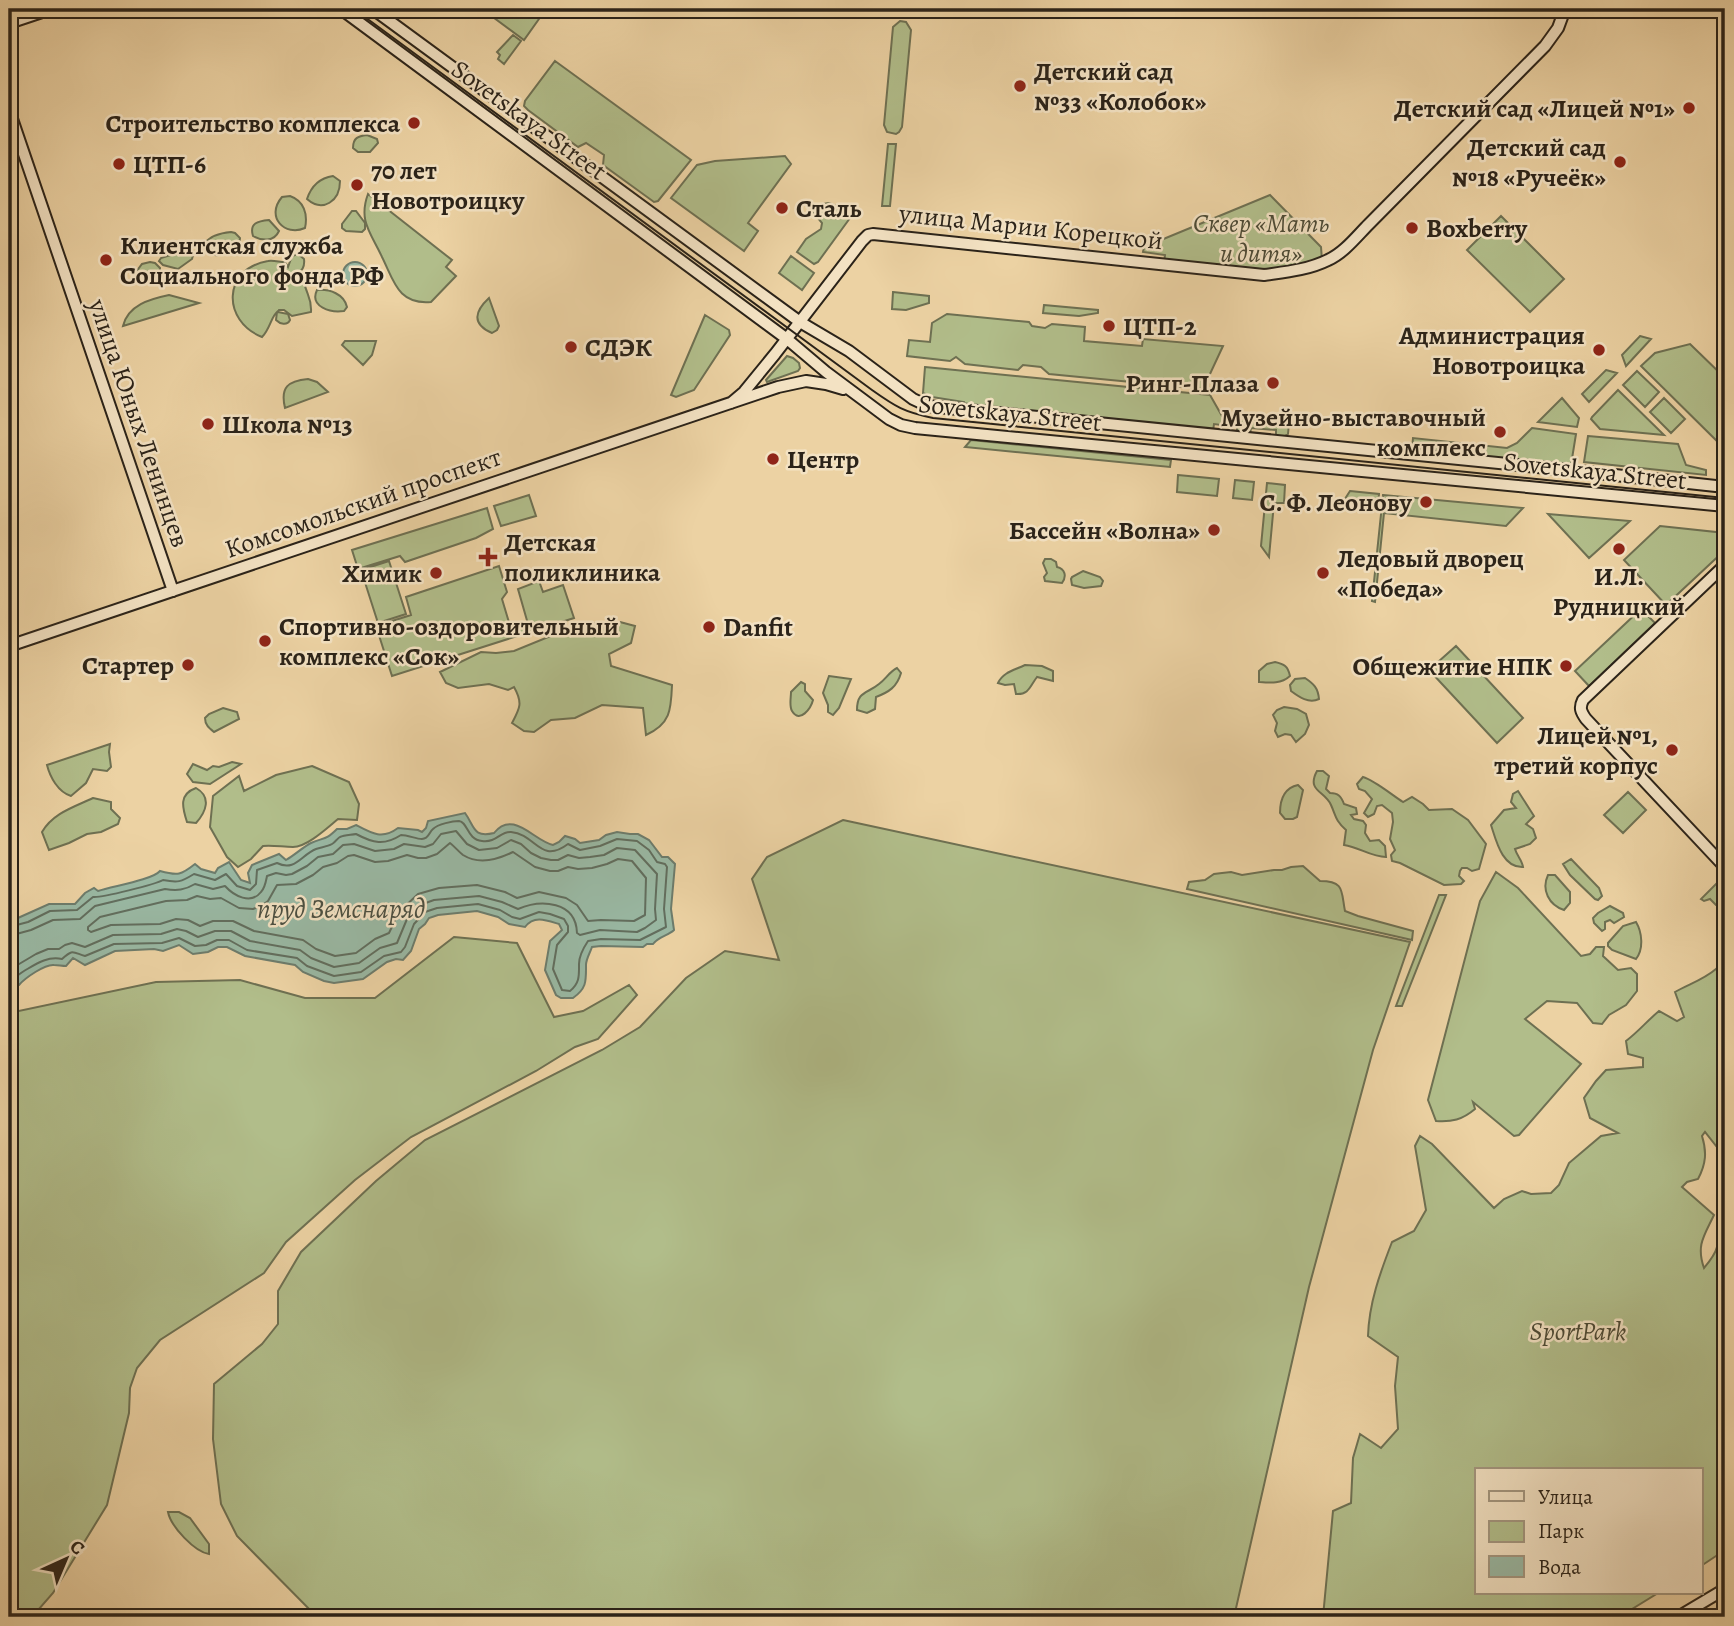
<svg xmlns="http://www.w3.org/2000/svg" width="1734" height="1626" viewBox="0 0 1734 1626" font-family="Alegreya,serif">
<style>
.green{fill:#b1bd8a;stroke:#6e7052;stroke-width:2}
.water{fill:#99b8a3;stroke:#6d7c6c;stroke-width:2}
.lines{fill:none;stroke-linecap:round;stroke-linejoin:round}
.shore{stroke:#626e5e;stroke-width:2}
.secondary-casing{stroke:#2b2319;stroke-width:14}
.secondary{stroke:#f3e2c3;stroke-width:10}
.tram{stroke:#2b2319;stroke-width:2}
.poi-dot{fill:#8f2418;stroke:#f3e2c3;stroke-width:2.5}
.labels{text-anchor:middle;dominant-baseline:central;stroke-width:5;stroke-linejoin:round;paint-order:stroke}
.poi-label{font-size:26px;font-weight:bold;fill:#2b2319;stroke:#f3e2c3;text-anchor:start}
.street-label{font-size:26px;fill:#2b2319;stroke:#f3e2c3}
.park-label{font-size:26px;font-style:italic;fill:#4c4a35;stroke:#f3e2c3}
.water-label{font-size:28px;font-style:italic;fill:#4c5042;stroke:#f3e2c3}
</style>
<rect width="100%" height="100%" fill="#ecd2a3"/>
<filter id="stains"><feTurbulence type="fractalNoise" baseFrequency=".00286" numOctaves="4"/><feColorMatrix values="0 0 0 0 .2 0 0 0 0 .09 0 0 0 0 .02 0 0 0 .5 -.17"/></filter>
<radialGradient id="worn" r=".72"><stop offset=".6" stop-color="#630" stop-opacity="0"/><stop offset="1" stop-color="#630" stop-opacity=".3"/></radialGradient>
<path class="green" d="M482,9H546L524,40Z
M900,21L906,22L911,30L902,127L899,132L896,134L887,132L884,125L893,27Z
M513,35L521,41L504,64L498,59L500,55L497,52Z
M555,61L691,160L658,201L654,202L603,165L604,155L586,143L578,147L528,110L524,106L525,101Z
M367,135L377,139L378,143L370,152H358L353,148C353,138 358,136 367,135Z
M888,144H896L890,206H882Z
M785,156L791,164L748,223L758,231L744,251L671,198L697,165L715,161Z
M333,176L340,181C340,201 323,213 307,199C311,187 319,178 333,176Z
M368,194L452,260L446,267L456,276L431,302C398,305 394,281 382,257C371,233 358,221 368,194Z
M1270,195L1321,247L1322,260L1264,273L1164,262L1165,255L1143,252L1144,247Z
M290,196C304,201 308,214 305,228C285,237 265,217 282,197Z
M829,203L836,206L843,207L850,218L818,262L814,264L797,252L806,239L821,229L822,223L813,212C817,205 821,204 829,203Z
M352,211H356L365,223V229L362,232L346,231L342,228V224Z
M1501,216L1564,279L1530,312L1467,250Z
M269,220L279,231C274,242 262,241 253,236C249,223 258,221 269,220Z
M231,232L235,233L240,238L239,245C230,252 219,259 208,253L205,243C211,235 221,233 231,232Z
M190,249L194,252L192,259L178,269L163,265L159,261L161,258Z
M298,254L304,259C305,267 302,271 296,275L304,281C306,295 312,297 311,312L292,316L284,310H279L278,312L288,314L290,320C287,326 280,324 276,320L277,312C271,317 270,329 262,337C222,321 222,269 268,261C273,260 280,262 285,262L288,267L292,256Z
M791,256L814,273L802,290L779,273Z
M150,262L155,263L160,268C160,281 146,283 137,277L136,272L142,264Z
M317,290C330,289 344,294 347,307L344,311C331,313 309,307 317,290Z
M893,292L929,296V303L906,310L892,309Z
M169,295L199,303L123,326C128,305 150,299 169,295Z
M489,298L499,326L497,330L492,333C471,324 475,311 489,298Z
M1044,305L1098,310V313L1079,316L1043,313Z
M947,314L1029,322L1032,326L1045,328L1052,324L1085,327L1084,341L1142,346L1143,339L1223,346L1203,389L1049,374L1041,367L1023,365L1018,370L965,364L956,357L950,361L907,356L909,340L930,342L932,323Z
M705,315L729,330L730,335L694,390L676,397L671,395Z
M1640,336L1651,339L1626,366L1622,355Z
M345,341H376L372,355L363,365L342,345Z
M1690,344L1725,378V449L1641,366L1655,353Z
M787,356L793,358L799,363L800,368L798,371L767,382L766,380Z
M925,367L1210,395L1222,416L1289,423L1288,434L1283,437H1276V430L1251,428L1250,434L1237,433V427L1214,424L1213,431L964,406V402L932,397L923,393Z
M1606,370L1617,373L1589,402L1582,394Z
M1637,371L1659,392L1645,407L1623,385Z
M308,379L317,382L328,392L285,408C280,387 288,381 308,379Z
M1618,390L1664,435L1600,429L1591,419L1592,417Z
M1562,398L1579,418L1577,427L1538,422Z
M1664,398L1685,419L1671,433L1650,412Z
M1532,428L1576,434L1571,465L1412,450L1413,438L1507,448L1517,443Z
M1588,436L1678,444L1686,465L1706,470V475L1584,462Z
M971,440L1171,460L1170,467L965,447Z
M1178,475L1219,479L1217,496L1177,492Z
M1235,480L1254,482L1252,500L1233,498Z
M1267,483L1285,485L1284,503H1274L1269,557L1261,546Z
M1350,491L1379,494L1378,506L1343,502Z
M529,495L536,516L501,526L494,506Z
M1383,495L1523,508L1506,526L1384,513L1375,602L1372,601Z
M487,508L493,529L476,538L405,562L400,556L358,569L352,550Z
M1548,514L1630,521L1589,558Z
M1660,526L1725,533V550L1666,605L1624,560Z
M1045,559H1051L1056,562L1057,567C1065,569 1067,576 1062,583L1045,581L1044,577L1047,573L1043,563Z
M389,561L406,614L378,623L361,570Z
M499,566L507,592L502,599L511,629L528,624L518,589L539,581L543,592L563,585L574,618L392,676L376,626L411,615L406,597Z
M1083,571L1100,577L1103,581L1101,586L1084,588L1072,585L1071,579L1072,577Z
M1641,609L1655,623L1589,686L1575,671Z
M620,622L635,626L631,643L609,654L611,666L672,685C671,709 671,724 646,735L643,708L602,705L575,718L551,720L534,732L524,731L512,723C520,708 523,703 514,687L508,690L489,684L458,688L446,683L440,672L481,652L496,653L514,651L580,624Z
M1456,646L1523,718L1497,743L1429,670Z
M1275,662C1284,664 1288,666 1290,676C1281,684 1271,683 1259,682V671L1267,664Z
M1025,665L1042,666L1053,671V681L1037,677C1030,686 1029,695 1016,694L1014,684L1005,685L998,683C1003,672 1015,670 1025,665Z
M897,668L901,673C897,687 889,692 876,697L875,709L867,713L857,710C857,691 867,694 879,684C886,679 889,672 897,668Z
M829,676L851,679L839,708L833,715L828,712V705L823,693Z
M1305,678C1314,684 1318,688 1319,699C1309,704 1299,697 1291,691L1290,685L1295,679Z
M801,682L805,684V691L813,700C811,708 800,724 792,711C789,706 791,698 791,692Z
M1284,707L1297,709L1306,714L1309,725L1305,734L1296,742L1291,735L1285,734L1278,737L1275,731L1277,723L1273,715L1277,710Z
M223,708L237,712L239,719L214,732C209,728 205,725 205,718L209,714Z
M110,744L109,752L111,767L107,771L93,769L86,783L71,796C58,792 50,777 47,765Z
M232,762L241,764L210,784L193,782L187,774L193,764L207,770L213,766L219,767Z
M312,766L349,782L359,804L357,820L338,819C327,828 307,847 293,847C283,847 273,845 263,846L251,859L238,867L227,857L210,827L213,796L239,776L244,791L276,775Z
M1317,771H1323L1329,776L1326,789L1330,793C1338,793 1341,796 1344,804L1356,808L1357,814L1351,815L1354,819L1363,821L1366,825L1365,833L1370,841L1379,840L1385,846L1386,857C1371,857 1359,847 1344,845L1346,830C1335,820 1336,816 1331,805C1325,791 1306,791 1317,771Z
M1363,777C1374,780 1392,795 1403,802L1412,797L1423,804L1429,810L1452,809L1468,820L1486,844L1479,869L1472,871L1467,868H1462L1460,871L1459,876L1464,881L1461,884L1444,885L1400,863L1392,861L1391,855L1395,850L1390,839L1393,822L1392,813L1382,805L1377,806L1374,814L1368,817L1364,813L1372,799L1365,791L1359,789L1357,784Z
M1298,785L1303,790L1297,817L1293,819H1285L1280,813C1280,800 1284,788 1298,785Z
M196,788C212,797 206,812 196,823L187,822C182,807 179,794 196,788Z
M1518,791L1534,816L1526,824L1533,829L1536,838L1530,844L1515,849C1517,856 1522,860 1523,867C1502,868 1496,840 1491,825L1504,810L1516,808L1511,802L1513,794Z
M1628,792L1646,810L1623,833L1604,815Z
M93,798L111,802V809L120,818L118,824L101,832L87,834L69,843L49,850L42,832C53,813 74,807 93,798Z
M843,820L1410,942L1373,1050L1309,1287L1234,1617H317L237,1536L221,1504L213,1439L214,1384L262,1344L278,1324V1291L301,1252L376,1181L425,1140L602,1050L640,1027L686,978L725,951L779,960L752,879L767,857Z
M1571,859L1599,888L1602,896L1598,900L1595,899L1570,875L1563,864Z
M1303,866L1320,881C1345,881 1341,891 1345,911L1358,916L1413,931L1412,940L1187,889L1189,882L1205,880L1214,874L1222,873L1231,872L1242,875L1274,870H1282L1291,867Z
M1496,872L1518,888L1581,956L1590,954L1596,947H1604L1603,956L1618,970L1631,968L1637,974V991L1626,1005L1609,1015L1602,1024L1593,1023L1577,1003L1547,1001L1525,1019L1581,1064L1519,1135L1514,1136L1473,1102L1475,1109C1462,1120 1452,1122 1436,1121L1428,1100L1480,901Z
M1548,875H1555L1570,892V903L1564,910C1549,905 1541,890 1548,875Z
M1717,883L1725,888V903L1723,905H1716L1710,899L1704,901L1701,899Z
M1439,895H1446L1402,1006H1396Z
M1610,906L1623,913L1624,917L1614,923L1610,920L1605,922V929L1602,931L1594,923L1593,918L1598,913Z
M1636,922C1642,932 1644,949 1636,959L1612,950L1608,946V943L1623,926Z
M454,937L517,943L554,1017L583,1011L629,985L637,995L598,1039L575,1047L536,1071L411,1137L355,1180L286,1242L264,1273L160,1340L137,1368L130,1388L129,1413L107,1505L53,1593L32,1617H9V1013L156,982L240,980L305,998H375Z
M1716,969L1725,972V1164L1720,1151L1705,1132L1702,1136C1707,1152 1706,1164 1698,1179L1687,1182L1682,1187L1714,1215C1704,1236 1696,1245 1704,1268C1709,1262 1715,1255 1717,1247C1721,1236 1718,1227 1725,1218V1550L1701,1566V1470H1477V1593H1658L1619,1617H1323L1333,1511L1351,1503L1353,1458L1360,1434L1381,1448L1398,1429L1395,1386L1398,1357L1368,1336C1369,1303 1380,1273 1392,1242L1414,1231L1426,1210L1415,1146L1420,1136L1432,1144L1494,1208L1504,1199L1522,1191L1531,1194L1551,1193L1559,1185L1569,1163L1601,1136L1618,1133L1590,1118L1584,1098L1596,1081L1606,1070L1643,1067V1058L1628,1054L1626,1041C1638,1032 1647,1021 1659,1011L1677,1021L1684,1017L1675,992C1689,984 1703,980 1716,969Z
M168,1512H179L190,1518L209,1544V1554C195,1552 171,1527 168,1512Z"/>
<path class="water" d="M343 274a12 12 0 1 1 24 0a12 12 0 1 1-24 0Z
M465,813C475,827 473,838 494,833C513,809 534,841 553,845L559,842L565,836L575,839L580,843L599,840L606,835L617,832L630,834H638L649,840L662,857H668L675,864L671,909L674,930C668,936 659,936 653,944H647L643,947L601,946L592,947C590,953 586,959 586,965C586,981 587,988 573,998H561L556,995L545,970L550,941L562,930L559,924C546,920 534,915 525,927L509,924L498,917L477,911L438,915L429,918L425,924L419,929L411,951L403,960L396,959L387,962L363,979L334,983L324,981L303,972L295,965L245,956L227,947H218L208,952L193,954L179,945L163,951L154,949L115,951L85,965L73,958L66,966C62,966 58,965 54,965C45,964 25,978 19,985H9V922L49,904H75L85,893L94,888L98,891C113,886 152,880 160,871C178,876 181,875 195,864L201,869L215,873L218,868L229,862L241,880L250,883L248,873L252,865L279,854L286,860C295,855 303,847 311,843C324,837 325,841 337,829H347L356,825C371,833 382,840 398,828L418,830L422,832L426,828L428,821Z"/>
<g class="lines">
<path class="shore" d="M450,843C454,846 458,851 463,855C479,865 497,860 513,852L535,867L550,871H558L568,867L578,869L592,868L607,864L618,859L632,861L646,878L645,915L634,921L601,920L588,921L577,905L566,898L539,892L517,898L505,892L477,885L439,888L418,894L399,912L389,933L375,939L356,953L335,956L316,949L303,940L254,931L233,921H213L200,926L188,920L176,919L160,924L111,925L91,932L88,930V927L100,917L166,901L187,900L197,896L210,899L221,898L239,908L253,909L261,906L268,901L277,885L296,884L313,875L323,867L337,863L348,856L354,855L375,862L388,861L407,855L418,858H426L437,854Z
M9,927L28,922L50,911L77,910L93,897C102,898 156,884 163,880C178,883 181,882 194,874L215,880L226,874L237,886L250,890L256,884L257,870L277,863C295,872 301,855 316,849C321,847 327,847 332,844C333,844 339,837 340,837C344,835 351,835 356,834C373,843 384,846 401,835C408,835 416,839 422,839C429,839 429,832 433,829C438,824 453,821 459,821C468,822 467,840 482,841C497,843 500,831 511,832C536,834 540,865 568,844L580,850L600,846L617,839L637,841L649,850L657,862L665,864L667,867L664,909L666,927L640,940L601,939L588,941C584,947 579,956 579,964C579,975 580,983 570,991L562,990L553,969L557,945L568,932V926L564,919L550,914L539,912L520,919L512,917L500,910L478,904L437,908L425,912L414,924L405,947L401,952L384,956L361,972L334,976L307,966L297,958L247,950L229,940H217L206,945L195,946L179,938L162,943L114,944L85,956C72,952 73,949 62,959C47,956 36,964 24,971C17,975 17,978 9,979
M9,936L31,930L53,920L80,919L95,906L165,889C177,891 185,890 195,884L213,889L225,886C234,896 251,905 261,892C265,888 266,881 267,876L276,873L286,875L292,874L307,866L318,857L333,854L343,845L354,844L375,851L394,849L404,844L425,847L433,844L441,834L456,831L467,844L479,850L497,848L511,840L521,844L531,853L541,858L551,860H558L568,855L579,858L590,857L604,855L617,848L635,850L657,874L655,909L656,920L645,928L637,932L600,930L580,935L577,933C576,901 541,899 518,909L502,902L479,896L434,900L420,905L407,919L397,943L380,948L359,963L334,967L311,958L300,950L250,941L231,931H215L198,937L186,931L177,929L161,934L113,935L85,947L72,943L65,945L59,949H48L36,954L9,970"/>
<defs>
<path id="secondary" d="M341,9L787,339L826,372L889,419L901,425L915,428L1725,506
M373,9L800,322L849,351L913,399L928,406L1578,471L1725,487
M9,23L51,9
M9,110L173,591
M731,403L744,392L775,354L862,241L868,235L873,234L1264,275C1285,272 1308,270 1328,260C1344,253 1357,236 1369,224L1545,46L1558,28L1565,9
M1725,565L1583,700C1579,708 1581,712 1586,719L1725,867
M9,646L778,387L806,381L826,384L843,389
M1678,1617L1725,1589"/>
</defs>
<use href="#secondary" class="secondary-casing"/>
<use href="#secondary" class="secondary"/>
<path class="tram" d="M354,9L872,390C896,407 904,412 933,418L1725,498"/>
</g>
<g class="poi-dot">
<circle cx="1020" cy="86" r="7"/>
<circle cx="1689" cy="108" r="7"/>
<circle cx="414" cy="123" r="7"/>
<circle cx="1620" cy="162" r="7"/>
<circle cx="119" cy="164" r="7"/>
<circle cx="357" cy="185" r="7"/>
<circle cx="782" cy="208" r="7"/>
<circle cx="1412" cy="228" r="7"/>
<circle cx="106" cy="260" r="7"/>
<circle cx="1109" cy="326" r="7"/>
<circle cx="571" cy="347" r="7"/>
<circle cx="1599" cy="350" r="7"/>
<circle cx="1273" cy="383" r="7"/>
<circle cx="208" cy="424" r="7"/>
<circle cx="1500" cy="432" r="7"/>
<circle cx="773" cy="459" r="7"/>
<circle cx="1426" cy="502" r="7"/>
<circle cx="1214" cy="530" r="7"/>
<circle cx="1619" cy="549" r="7"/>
<path d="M484.5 546.5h7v7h7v7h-7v7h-7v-7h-7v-7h7z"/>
<circle cx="436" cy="573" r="7"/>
<circle cx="1323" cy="573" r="7"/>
<circle cx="709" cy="627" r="7"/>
<circle cx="265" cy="641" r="7"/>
<circle cx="188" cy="665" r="7"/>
<circle cx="1566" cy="666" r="7"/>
<circle cx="1672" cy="750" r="7"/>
</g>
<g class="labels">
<g class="poi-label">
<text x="1034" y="71">Детский сад<tspan x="1034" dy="30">№33 «Колобок»</tspan></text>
<text x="1675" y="108" text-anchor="end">Детский сад «Лицей №1»</text>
<text x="400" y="123" text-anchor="end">Строительство комплекса</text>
<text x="1606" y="147" text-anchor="end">Детский сад<tspan x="1606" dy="30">№18 «Ручеёк»</tspan></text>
<text x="133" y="164">ЦТП-6</text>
<text x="371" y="170">70 лет<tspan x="371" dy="30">Новотроицку</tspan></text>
<text x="796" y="208">Сталь</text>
<text x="1426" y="228">Boxberry</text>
<text x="120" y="245">Клиентская служба<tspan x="120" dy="30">Социального фонда РФ</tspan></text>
<text x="1123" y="326">ЦТП-2</text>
<text x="1585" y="335" text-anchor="end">Администрация<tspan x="1585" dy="30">Новотроицка</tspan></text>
<text x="585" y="347">СДЭК</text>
<text x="1259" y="383" text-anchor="end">Ринг-Плаза</text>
<text x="1486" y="417" text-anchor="end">Музейно-выставочный<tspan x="1486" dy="30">комплекс</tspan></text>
<text x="222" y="424">Школа №13</text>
<text x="787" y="459">Центр</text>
<text x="1412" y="502" text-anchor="end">С. Ф. Леонову</text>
<text x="1200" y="530" text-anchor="end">Бассейн «Волна»</text>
<text x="504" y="542">Детская<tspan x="504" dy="30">поликлиника</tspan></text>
<text x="1337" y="558">Ледовый дворец<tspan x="1337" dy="30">«Победа»</tspan></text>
<text x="422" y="573" text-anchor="end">Химик</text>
<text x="1619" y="576" text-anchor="middle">И.Л.<tspan x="1619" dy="30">Рудницкий</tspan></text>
<text x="279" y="626">Спортивно-оздоровительный<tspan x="279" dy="30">комплекс «Сок»</tspan></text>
<text x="723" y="627">Danfit</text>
<text x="174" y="665" text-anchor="end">Стартер</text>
<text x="1552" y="666" text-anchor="end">Общежитие НПК</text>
<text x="1658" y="735" text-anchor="end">Лицей №1,<tspan x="1658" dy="30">третий корпус</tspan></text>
</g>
<g class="street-label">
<text transform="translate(529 120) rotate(36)">Sovetskaya Street</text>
<text transform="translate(1031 227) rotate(6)">улица Марии Корецкой</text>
<text transform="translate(1010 413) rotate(6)">Sovetskaya Street</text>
<text transform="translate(139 423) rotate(71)">улица Юных Ленинцев</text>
<text transform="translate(1595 471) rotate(6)">Sovetskaya Street</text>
<text transform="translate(363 503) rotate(-19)">Комсомольский проспект</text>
</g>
<g class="park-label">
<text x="1261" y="223">Сквер «Мать<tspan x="1261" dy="30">и дитя»</tspan></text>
<text x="1578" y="1331">SportPark</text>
</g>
<g class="water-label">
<text x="341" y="909">пруд Земснаряд</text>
</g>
</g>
<rect width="1734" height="1626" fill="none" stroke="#ecd2a3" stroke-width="35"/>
<rect x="10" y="10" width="1713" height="1605" fill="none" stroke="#2b2319" stroke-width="3.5"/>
<rect x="18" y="18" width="1699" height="1591" fill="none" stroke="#2b2319" stroke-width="2"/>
<rect x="1475" y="1468" width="228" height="126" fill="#f3e2c3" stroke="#a3967f" stroke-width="2"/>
<rect x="1489" y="1491" width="35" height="10" fill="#f3e2c3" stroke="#a3967f" stroke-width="2"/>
<text x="1538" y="1504" font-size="21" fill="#2b2319">Улица</text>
<rect x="1489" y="1521" width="35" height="21" fill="#b1bd8a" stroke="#a3967f" stroke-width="2"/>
<text x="1538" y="1538" font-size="21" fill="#2b2319">Парк</text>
<rect x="1489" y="1556" width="35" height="21" fill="#99b8a3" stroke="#a3967f" stroke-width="2"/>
<text x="1538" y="1574" font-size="21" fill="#2b2319">Вода</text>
<g transform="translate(66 1559) rotate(44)" stroke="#f3e2c3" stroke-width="5" paint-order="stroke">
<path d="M0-5L12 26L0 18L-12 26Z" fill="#2b2319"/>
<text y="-10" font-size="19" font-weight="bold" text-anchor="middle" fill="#2b2319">С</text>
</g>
<rect width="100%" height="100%" filter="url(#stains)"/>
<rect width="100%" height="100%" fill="url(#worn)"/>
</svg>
